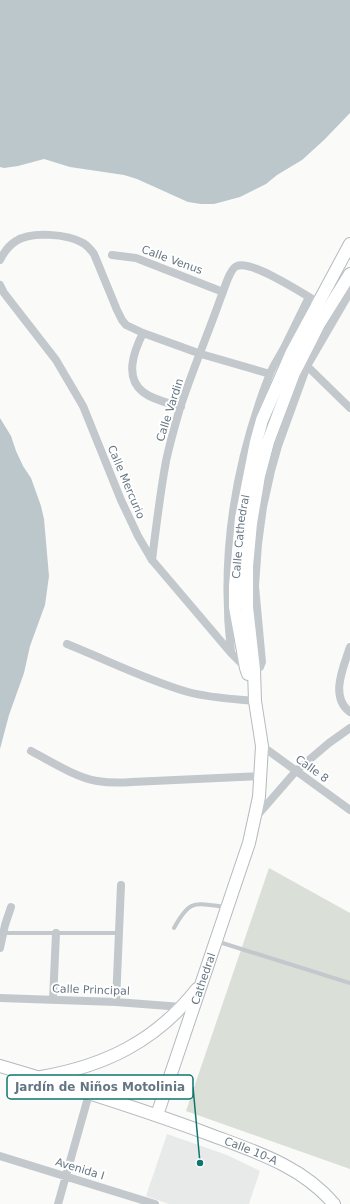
<svg xmlns="http://www.w3.org/2000/svg" width="350" height="1204" viewBox="0 0 350 1204" font-family="'DejaVu Sans',sans-serif">
<style>
.built{fill:#e8e9e9}
.green{fill:#dadfd7}
.water{fill:#bbc7cb}
.lines{fill:none;stroke-linecap:round;stroke-linejoin:round}
.secondary-casing{stroke:#b3babf;stroke-width:14}
.lane{stroke:#c3c8cc;stroke-width:4}
.street{stroke:#c3c8cc;stroke-width:8}
.secondary{stroke:#fff;stroke-width:12}
.labels{text-anchor:middle;dominant-baseline:central;stroke-width:4;stroke-linejoin:round;paint-order:stroke}
.street-label{font-size:11px;fill:#657683;stroke:#fff}
.leader{fill:none;stroke:#0f766e;stroke-width:1.5}
.callout-dot{fill:#0f766e;stroke:#fff;stroke-width:1.5}
.callout{fill:#fff;stroke:#0f766e;stroke-width:1.5}
.callout-label{font-size:12px;text-anchor:middle;font-weight:bold;fill:#657683}
</style>
<rect width="100%" height="100%" fill="#fafaf8"/>
<path class="built" d="M167,1134L227,1155L260,1171L249,1204H169L146,1196Z"/>
<path class="green" d="M269,868L350,913V1169L186,1111Z"/>
<path class="water" d="M0,0H350V113L324,140L302,160L277,175L266,184L240,197L214,204H201L188,202L137,179L124,175L70,167L44,159L18,166L4,168L0,167Z
M0,418L11,436L16,451L23,466L31,478L41,506L44,519L49,576L45,605L30,646L24,673L9,715L0,749Z"/>
<g class="lines">
<defs>
<g id="secondary">
<path id="s1" d="M248,674L246,668L235,607V586L241,518L256,442L262,420L292,352L350,244"/>
<path id="s2" d="M0,1066C71,1087 142,1109 211,1135C256,1152 302,1166 334,1204"/>
<path d="M41,1077C105,1066 156,1041 197,989"/>
<path id="s3" d="M157,1115L249,843L259,797L262,746L255,701L254,670L247,607V566L251,523L259,476L268,442L294,373L319,324L350,274"/>
</g>
</defs>
<use href="#secondary" class="secondary-casing"/>
<path class="lane" d="M174,928C190,899 194,903 225,907
M3,933H119
M216,941L350,983"/>
<path class="street" d="M112,255L136,258L223,292
M0,260C4,252 8,246 16,241C31,231 68,234 83,243C88,246 91,250 94,254L117,310L122,320L126,325L143,333L201,354L270,374
M0,285L4,293L56,360L83,406L121,500L138,536L152,560L231,653L246,668L254,670L260,667L262,662L255,586L258,544L263,507L271,471L278,446L307,366L350,292
M143,333C134,351 124,377 143,392C153,400 169,403 181,407
M304,363L350,408
M152,560C156,527 160,494 166,461C170,443 175,425 180,408C192,371 208,334 221,297C224,290 230,268 237,266C252,260 304,294 319,303
M67,644C107,660 146,680 188,692C210,698 233,699 255,701
M350,647C344,666 329,697 350,712
M231,652C220,556 234,466 269,376C273,365 280,356 285,346C293,330 301,313 309,297
M262,746L350,810
M31,751C50,761 77,778 97,781C109,783 120,783 132,782L260,776
M256,817L296,771L329,743L350,728
M0,948L5,925L11,907
M0,998L116,1002L182,1007
M53,1000L56,933
M116,1002L121,885
M0,1156L155,1204
M58,1204L89,1094"/>
<use href="#secondary" class="secondary"/>
</g>
<g class="labels">
<g class="street-label">
<text transform="translate(172 260) rotate(20)">Calle Venus</text>
<text transform="translate(170 410) rotate(-72)">Calle Vardin</text>
<text transform="translate(126 482) rotate(67)">Calle Mercurio</text>
<text stroke="none"><textPath href="#s1" startOffset="139">Calle Cathedral</textPath></text>
<text transform="translate(312 769) rotate(36)">Calle 8</text>
<text stroke="none"><textPath href="#s3" startOffset="144">Cathedral</textPath></text>
<text transform="translate(91 990) rotate(2)">Calle Principal</text>
<text stroke="none"><textPath href="#s2" startOffset="265">Calle 10-A</textPath></text>
<text transform="translate(80 1169) rotate(17)">Avenida I</text>
</g>
</g>
<path class="leader" d="M200 1163L193 1087"/>
<circle class="callout-dot" cx="200" cy="1163" r="4"/>
<rect class="callout" x="7" y="1075" width="186" height="24" rx="4"/>
<g class="callout-label">
<text x="100" y="1091">Jardín de Niños Motolinia</text>
</g>
</svg>
